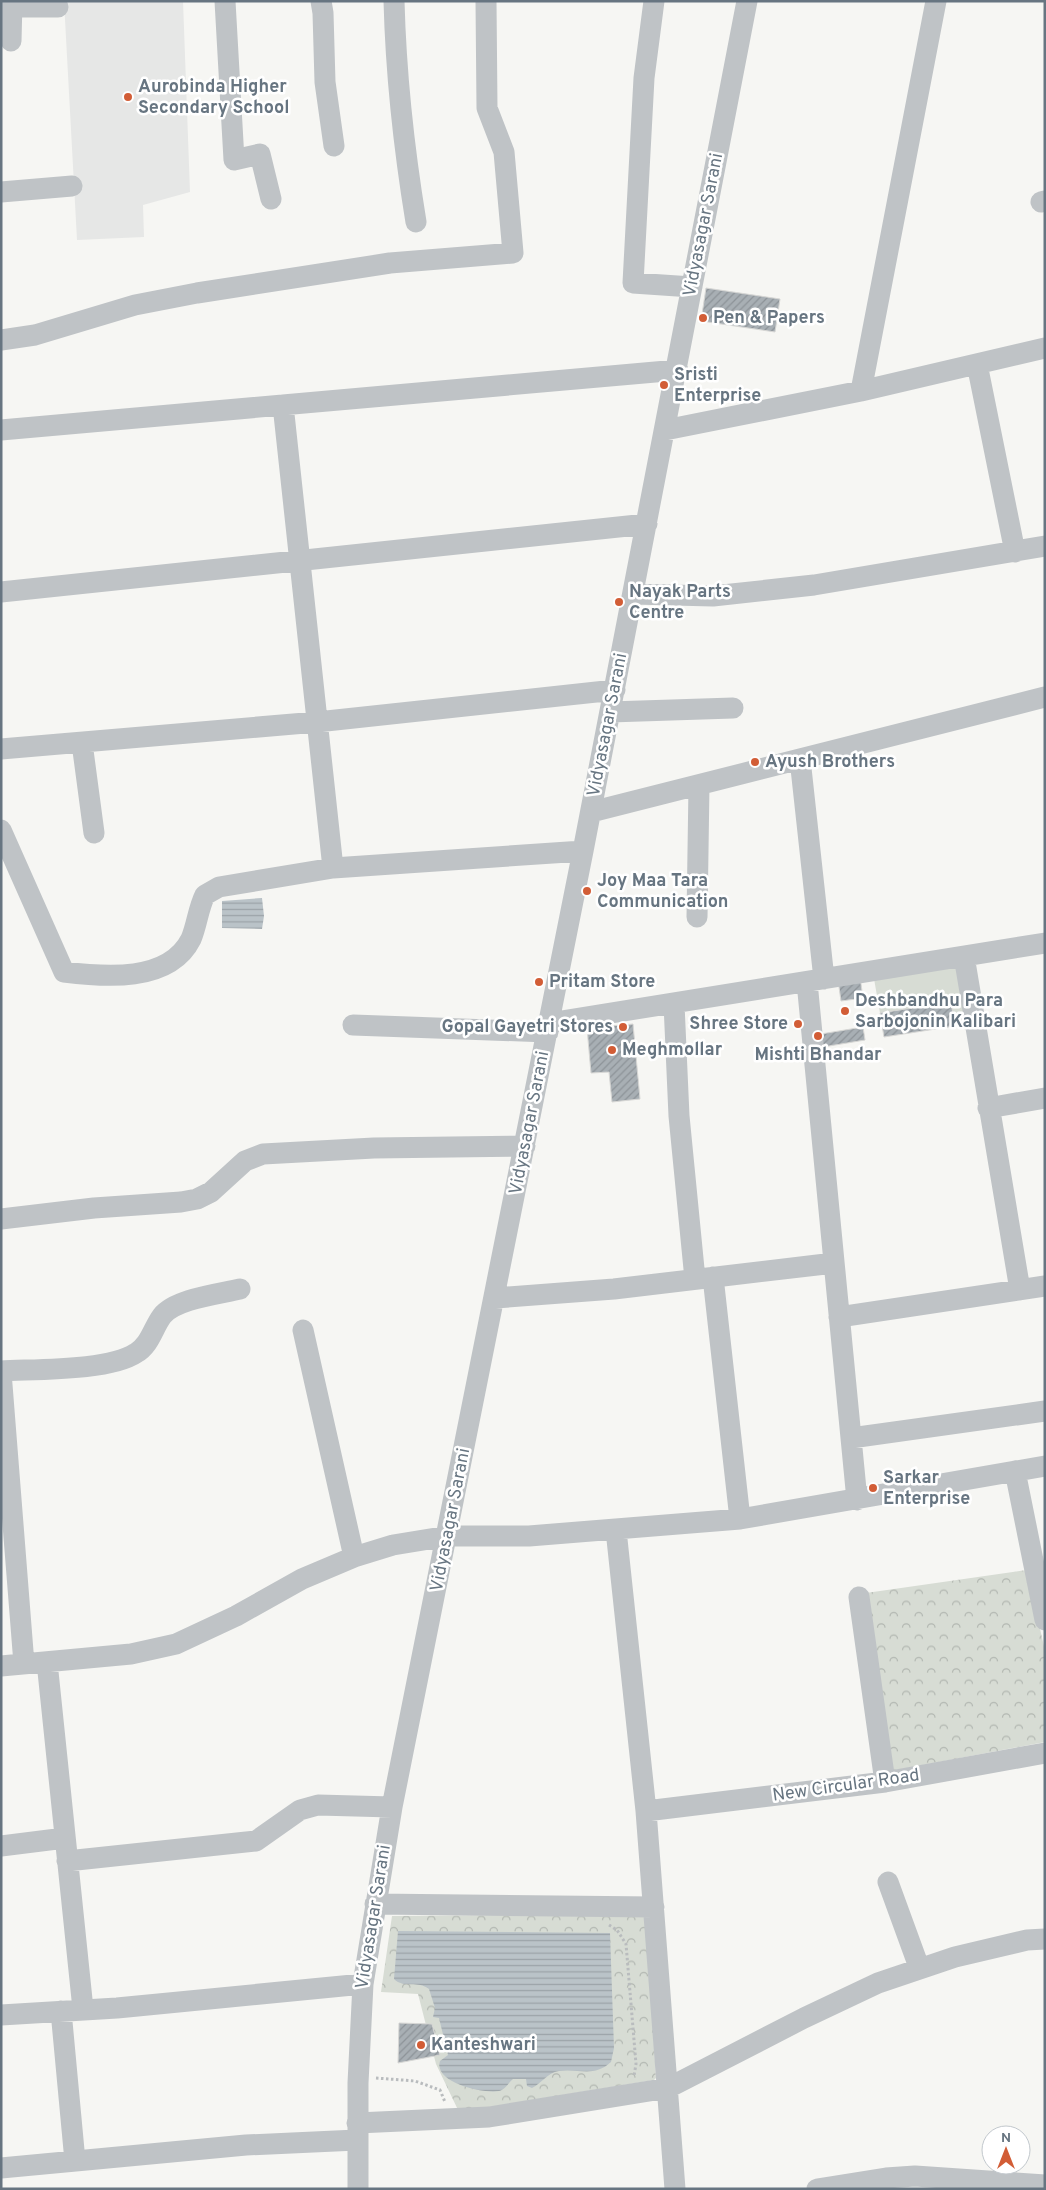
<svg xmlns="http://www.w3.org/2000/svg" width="1046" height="2190" viewBox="0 0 1046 2190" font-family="Overpass,sans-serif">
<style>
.built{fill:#e6e7e6}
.grass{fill:#d7dcd4}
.park{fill:url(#park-crowns)}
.water{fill:url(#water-rules)}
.building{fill:url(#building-hatch);stroke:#d7d7d5}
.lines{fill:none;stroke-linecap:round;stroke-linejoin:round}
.path{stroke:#b9bcbe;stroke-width:3;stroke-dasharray:2.5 2.5;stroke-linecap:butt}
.minor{stroke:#bfc3c6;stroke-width:21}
.poi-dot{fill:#d25d36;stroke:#fff;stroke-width:2}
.labels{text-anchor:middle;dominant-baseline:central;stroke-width:5;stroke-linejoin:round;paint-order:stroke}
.poi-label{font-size:18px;font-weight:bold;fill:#677581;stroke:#fff;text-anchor:start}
.street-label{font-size:18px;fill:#677581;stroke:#fff}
</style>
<defs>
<pattern id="park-crowns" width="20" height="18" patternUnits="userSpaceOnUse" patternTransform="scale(1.25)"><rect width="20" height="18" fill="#d7dcd4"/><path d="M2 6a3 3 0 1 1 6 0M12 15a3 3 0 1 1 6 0" fill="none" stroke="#b2b7b1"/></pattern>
<pattern id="water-rules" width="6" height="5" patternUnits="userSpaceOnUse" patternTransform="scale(1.25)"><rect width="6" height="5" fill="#bac3c8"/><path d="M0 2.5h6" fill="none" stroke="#9ba3a8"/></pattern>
<pattern id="building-hatch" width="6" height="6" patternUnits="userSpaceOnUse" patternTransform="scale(1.25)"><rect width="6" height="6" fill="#a8afb4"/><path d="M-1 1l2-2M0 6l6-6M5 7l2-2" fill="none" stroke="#8d9398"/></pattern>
</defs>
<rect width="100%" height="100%" fill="#f6f6f3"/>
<path class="built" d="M64,1H183L190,192L143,205L144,237L77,240Z"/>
<path class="grass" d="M957,966L967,1024L955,1026L951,1002L880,1013L873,973Z"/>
<path class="park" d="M1027,1570L1045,1651V1742L886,1772L866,1593Z
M646,1914L656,2078L654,2080L459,2112L436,2064L418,1994L381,1992L392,1916Z"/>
<path class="water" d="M262,898L264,916L262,929L222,928V901Z
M398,1931L610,1933L614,2048L611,2062C594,2078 578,2068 559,2071C547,2073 542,2083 532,2088L527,2086L526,2079H513C508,2083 506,2089 499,2091C484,2094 433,2083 440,2061L448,2055L439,2018L433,2017L435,2008L429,1989C418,1980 404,1989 394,1979Z"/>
<path class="building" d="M706,288L780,299L775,332L701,321Z
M860,977L863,998L841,1001L838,980Z
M951,1002L955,1026L884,1037L880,1013Z
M633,1024L640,1099L612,1102L609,1072L591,1073L587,1028Z
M863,1027L865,1040L817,1048L815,1035Z
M399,2023L432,2024L440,2055L398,2063Z"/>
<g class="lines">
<path class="path" d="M609,1925L617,1930L626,1944L636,2064L634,2076
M376,2078L415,2081L440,2090L445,2102"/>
<path class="minor" d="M225,1L234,160L260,154L271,199
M321,1L323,13L325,82L334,146
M394,1C396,76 404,149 416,222
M654,1L644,78L633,283L692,287
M12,7H58
M11,41L12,1
M1,192L72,186
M1041,202L1045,201
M1,340L35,335L135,305L197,293L390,263L513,253L504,152L487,108L486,1
M977,364L1015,552
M861,391L936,1
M283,405L333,868
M1,430L678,370
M665,430L861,391L1045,348
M1,592L647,524
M633,594L713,596L814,585L1045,546
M610,712L733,708
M82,743L94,833
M1,749L317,722L615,690
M800,759L824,979
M591,812L1045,697
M1,830L64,972C104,977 169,983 191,939C197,925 198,909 205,895L219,887L333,868L583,851
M697,917L699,785
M964,956L1020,1290
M807,982L857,1500
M674,1004L679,1116L695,1279
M549,1023L1045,943
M353,1025L548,1032
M988,1108L1045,1098
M1,1219L94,1208L181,1202L197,1199L211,1192L245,1161L263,1154L374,1148L525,1146
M713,1277L740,1519
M495,1298L614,1289L834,1263
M839,1317L1045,1286
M303,1330L354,1557
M1,1371C35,1369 109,1371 136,1353C150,1345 153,1328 162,1316C175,1299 219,1294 240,1289
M1,1372L24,1664
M851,1438L1045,1411
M1015,1471L1045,1620
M616,1530L646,1811L675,2189
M859,1597L885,1782
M47,1662L83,2009
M1,1666L131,1654L176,1644L236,1616L302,1579L354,1557L393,1545L448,1536H529L740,1519L1045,1466
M646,1811L885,1782L1045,1753
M1,1846L65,1838
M67,1861L256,1841L300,1810L318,1805L392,1807
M888,1882L919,1967
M375,1904L654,1907
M61,2011L75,2161
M1,2015L117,2008L363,1984
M357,2123L489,2117L668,2088L804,2018L878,1983L955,1957L1027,1940L1045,1939
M1,2168L246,2145L357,2140
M358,2189V2083L363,1984L392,1807L583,851L747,1
M817,2189L886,2178L915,2176L1045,2185"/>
</g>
<g class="poi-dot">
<circle cx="128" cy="97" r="5"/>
<circle cx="703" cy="318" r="5"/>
<circle cx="664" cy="385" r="5"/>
<circle cx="619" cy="602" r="5"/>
<circle cx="755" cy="762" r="5"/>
<circle cx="587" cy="891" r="5"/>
<circle cx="539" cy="982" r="5"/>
<circle cx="845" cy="1011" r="5"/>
<circle cx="798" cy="1024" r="5"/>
<circle cx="623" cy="1027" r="5"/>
<circle cx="818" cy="1036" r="5"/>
<circle cx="612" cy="1050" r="5"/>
<circle cx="873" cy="1488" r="5"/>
<circle cx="421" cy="2045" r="5"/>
</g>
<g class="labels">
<g class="poi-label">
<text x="138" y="87">Aurobinda Higher<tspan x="138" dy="21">Secondary School</tspan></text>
<text x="713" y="318">Pen &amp; Papers</text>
<text x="674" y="375">Sristi<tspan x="674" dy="21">Enterprise</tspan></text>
<text x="629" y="592">Nayak Parts<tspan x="629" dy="21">Centre</tspan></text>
<text x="765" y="762">Ayush Brothers</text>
<text x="597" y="881">Joy Maa Tara<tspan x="597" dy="21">Communication</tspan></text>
<text x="549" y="982">Pritam Store</text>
<text x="855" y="1001">Deshbandhu Para<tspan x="855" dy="21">Sarbojonin Kalibari</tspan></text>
<text x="788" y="1024" text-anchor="end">Shree Store</text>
<text x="613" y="1027" text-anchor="end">Gopal Gayetri Stores</text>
<text x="622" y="1050">Meghmollar</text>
<text x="818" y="1055" text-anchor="middle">Mishti Bhandar</text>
<text x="883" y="1478">Sarkar<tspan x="883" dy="21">Enterprise</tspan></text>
<text x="431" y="2045">Kanteshwari</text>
</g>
<g class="street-label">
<text transform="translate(704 225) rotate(-79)">Vidyasagar Sarani</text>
<text transform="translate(608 725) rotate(-79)">Vidyasagar Sarani</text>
<text transform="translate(530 1123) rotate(-79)">Vidyasagar Sarani</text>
<text transform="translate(451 1520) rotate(-79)">Vidyasagar Sarani</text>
<text transform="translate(846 1786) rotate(-8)">New Circular Road</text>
<text transform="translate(374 1917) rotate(-81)">Vidyasagar Sarani</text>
</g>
</g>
<rect width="1046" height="2190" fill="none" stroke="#677581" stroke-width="5"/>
<g transform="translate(1006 2150)"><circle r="24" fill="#ffffff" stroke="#c2c8cd"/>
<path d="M0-4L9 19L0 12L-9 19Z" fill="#d25d36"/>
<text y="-8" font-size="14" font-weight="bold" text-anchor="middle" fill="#677581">N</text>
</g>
</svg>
